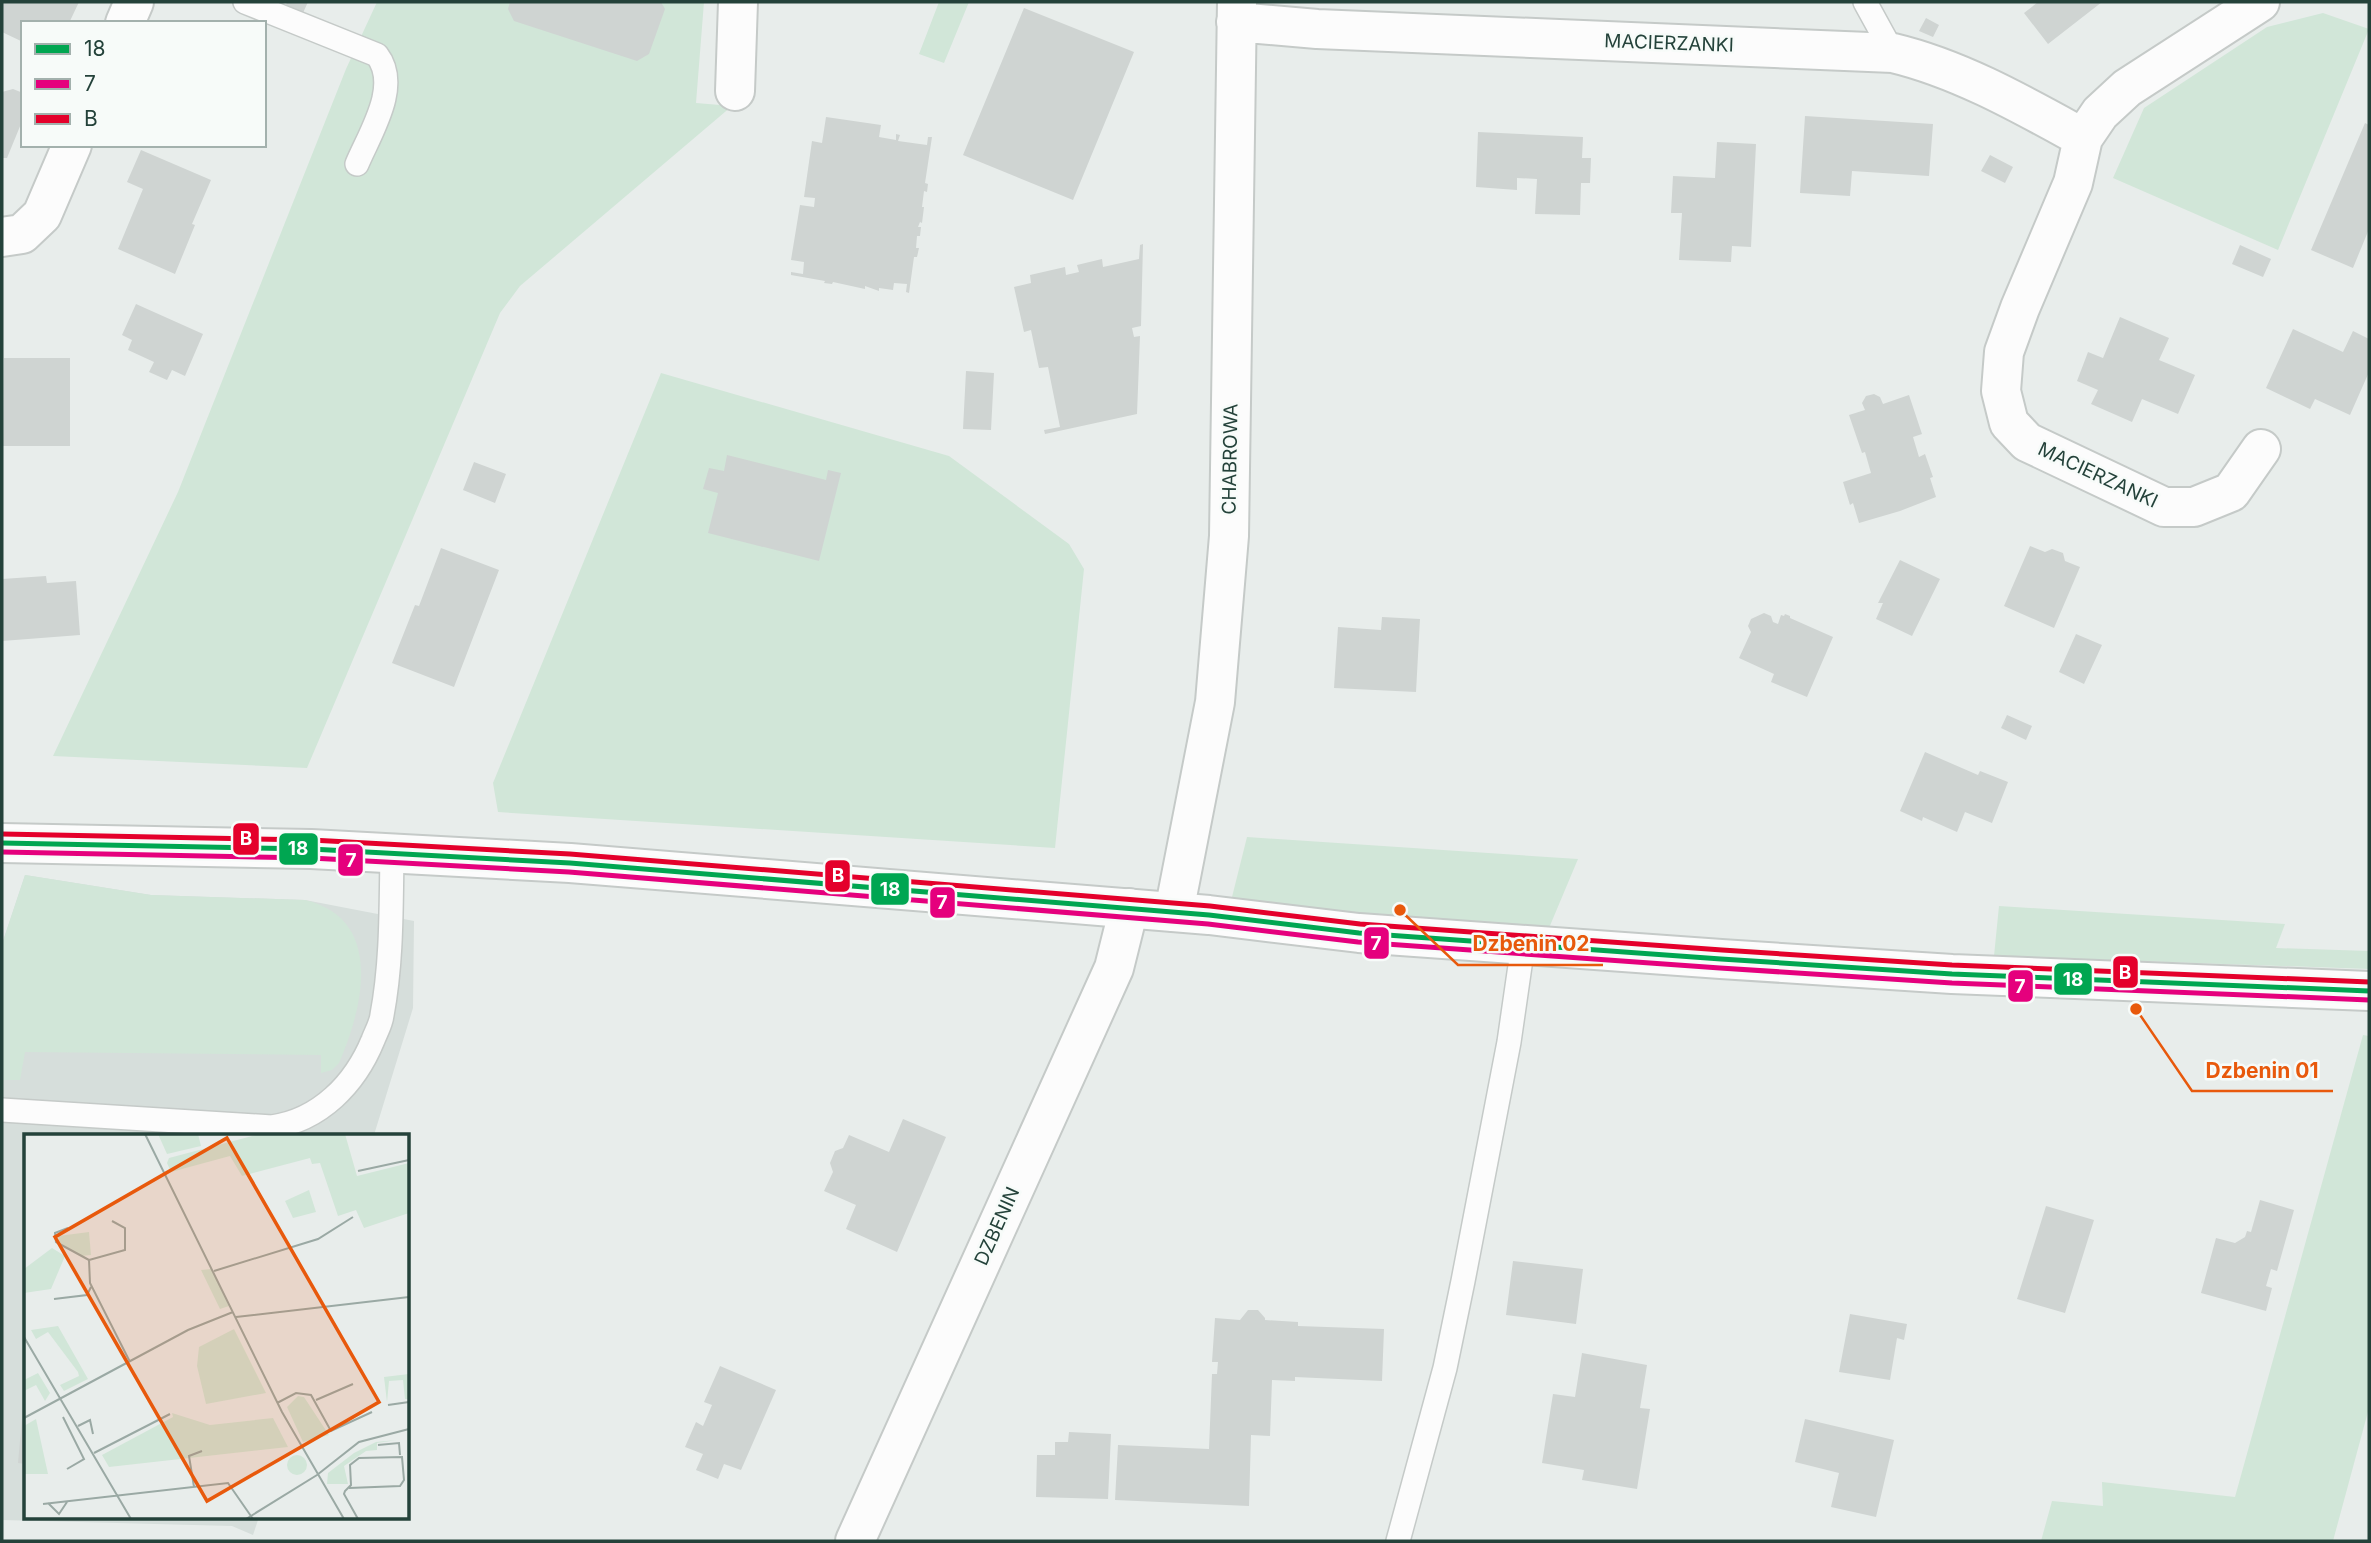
<svg xmlns="http://www.w3.org/2000/svg" width="2371" height="1543" viewBox="0 0 2371 1543" font-family="Inter,sans-serif">
<style>
.built{fill:#d6dedb}
.green{fill:#d1e6d8}
.building{fill:#cfd4d2}
.lines{fill:none;stroke-linecap:round;stroke-linejoin:round}
.service-casing{stroke:#c5cac8;stroke-width:26}
.minor-casing{stroke:#c5cac8;stroke-width:42}
.tertiary-casing{stroke:#c5cac8;stroke-width:42}
.service{stroke:#fcfcfc;stroke-width:23}
.minor{stroke:#fcfcfc;stroke-width:38}
.tertiary{stroke:#fcfcfc;stroke-width:38}
.bus-1-casing{stroke:#f7fbf9;stroke-width:10}
.bus-2-casing{stroke:#f7fbf9;stroke-width:10}
.bus-3-casing{stroke:#f7fbf9;stroke-width:10}
.bus-1{stroke:#00a651;stroke-width:5}
.bus-2{stroke:#e5007d;stroke-width:5}
.bus-3{stroke:#e4002b;stroke-width:5}
.labels{text-anchor:middle;dominant-baseline:central;stroke-width:5;stroke-linejoin:round;paint-order:stroke}
.street-label{font-size:19px;fill:#24423a;stroke:#f7fbf9}
.inset-road{fill:none;stroke:#9aa9a4;stroke-width:2}
.view{fill:#e8590c;fill-opacity:0.15;stroke:#e8590c;stroke-width:3.5}
.inset-edge{fill:none;stroke:#24423a;stroke-width:3.5}
.leader{fill:none;stroke:#e8590c;stroke-width:2.5}
.callout-dot{fill:#e8590c;stroke:#f7fbf9;stroke-width:2.5}
.callout-label{font-size:21px;text-anchor:middle;font-weight:bold;fill:#e8590c;stroke:#f7fbf9;stroke-width:5;stroke-linejoin:round;paint-order:stroke}
.line-badge{stroke:#f7fbf9;stroke-width:2.5}
.badge-label{font-size:19px;text-anchor:middle;font-weight:bold;fill:#fff}
</style>
<rect width="100%" height="100%" fill="#e8edeb"/>
<path class="built" d="M25,875L151,895L305,900L414,921L413,1008L374,1135H26V1517H259L253,1535L232,1526L2,1520V944Z"/>
<path class="green" d="M377,2H704L696,103L732,106L520,286L500,313L307,768L53,756L178,492L346,69Z
M939,2H969L944,63L919,54Z
M2323,13L2369,29L2278,250L2113,178L2144,108L2267,27Z
M661,373L949,456L1069,544L1084,569L1055,848L498,812L493,783Z
M1247,837L1578,859L1549,928L1229,909Z
M25,875L151,895L305,900C385,919 363,1008 339,1063L332,1070L321,1073V1055L25,1052L20,1080H2V944Z
M1999,906L2285,924L2276,948L2369,951V969L1994,956Z
M2363,1035L2369,1036V1408L2333,1541H2041L2052,1501L2103,1506L2102,1482L2235,1497Z"/>
<path class="building" d="M2,2H79L69,23H23V42L2,32Z
M287,2H308L302,15L285,8Z
M510,2H661L665,9L649,54L637,61L514,21L508,9Z
M2038,2H2102L2048,44L2024,13Z
M1024,8L1134,52L1073,200L963,155Z
M1926,18L1939,25L1933,37L1919,31Z
M13,89L23,93V119L7,158H2V92Z
M1805,116L1933,124L1929,176L1852,171L1850,196L1800,193Z
M826,117L881,125L879,137L896,140V134L900,135L898,141L927,145L928,137H932L925,183L928,184L927,192L924,191L922,207H924L922,223L920,222L918,227H921L920,236H917L916,248H919L917,257H914L909,293L906,292L907,284L894,283L893,290L879,288V291L865,286V289L833,282L832,284L824,283L825,281L791,275V272L803,274L804,262L791,260L800,205L814,207L815,198L804,197L812,141L822,143Z
M2365,123L2369,125V229L2353,268L2311,250Z
M1478,132L1583,137L1582,158H1591L1590,183H1581L1580,215L1535,214L1537,179L1517,178V190L1476,187Z
M1717,142L1756,144L1751,247L1732,246L1731,262L1679,260L1682,213H1671L1673,176L1715,178Z
M141,150L211,180L192,224L195,225L175,274L118,249L143,189L127,182Z
M1990,155L2013,167L2005,183L1981,171Z
M1143,244L1141,326L1132,328L1134,337L1140,336L1137,414L1045,434L1044,430L1060,427L1048,367L1039,368L1031,330L1024,332L1014,287L1031,283L1030,275L1065,267L1066,275L1079,272L1077,265L1102,259L1103,267L1139,259L1140,245Z
M2240,245L2271,259L2263,277L2232,264Z
M136,304L203,334L185,376L172,370L167,380L149,372L154,362L128,350L132,340L122,335Z
M2120,317L2169,338L2159,360L2195,375L2178,414L2142,399L2132,422L2091,404L2098,390L2077,381L2088,352L2103,358Z
M2293,329L2343,352L2353,331L2369,339V372L2350,415L2315,399L2310,409L2266,388Z
M4,358H70V446H3Z
M966,371L994,373L991,430L963,429Z
M1874,394L1880,397L1883,404L1909,395L1922,434L1913,437L1919,457L1925,454L1933,477L1930,478L1936,497L1900,511L1859,523L1853,503L1850,505L1843,482L1871,473L1865,452L1862,453L1849,415L1865,410L1862,403L1866,396Z
M727,455L826,480L828,470L841,473L819,561L708,533L718,493L703,489L709,468L724,471Z
M474,462L506,474L495,503L463,490Z
M2030,546L2045,552L2052,549L2063,553L2065,561L2080,567L2054,628L2004,606Z
M441,548L499,570L454,687L392,663L415,605L419,606Z
M1900,560L1940,579L1912,636L1876,619L1883,603H1878Z
M46,576L47,583L76,581L80,635L2,641V579Z
M1764,613L1771,616L1773,622L1778,624L1781,615L1784,616L1785,614L1790,616V618L1833,637L1807,697L1771,682L1774,674L1739,658L1751,632L1748,626L1751,619Z
M1382,617L1420,619L1416,692L1334,688L1338,627L1381,630Z
M2076,634L2102,645L2084,684L2059,672Z
M2007,715L2032,726L2026,740L2001,728Z
M1925,752L1978,775L1980,771L2008,782L1992,823L1965,812L1957,832L1923,817L1922,821L1900,811Z
M903,1119L946,1137L897,1252L846,1229L856,1205L824,1191L833,1172L830,1163L835,1151L843,1148L849,1135L889,1152Z
M2260,1200L2294,1210L2277,1271L2271,1269L2266,1286L2272,1288L2266,1311L2201,1293L2216,1238L2235,1243L2245,1237L2247,1231L2251,1232Z
M2046,1206L2094,1220L2065,1313L2017,1299Z
M1513,1261L1583,1269L1576,1324L1506,1315Z
M1248,1310H1258L1265,1318V1320L1298,1322V1326L1384,1329L1382,1381L1295,1377V1381L1272,1380L1270,1436L1251,1435L1249,1506L1115,1500L1118,1445L1209,1449L1212,1374H1217L1218,1362H1212L1215,1318L1240,1320Z
M1850,1314L1907,1324L1904,1340L1897,1338L1890,1380L1839,1372Z
M1582,1353L1647,1365L1640,1408L1650,1409L1637,1489L1582,1480L1584,1470L1542,1463L1553,1394L1575,1397Z
M720,1366L776,1390L741,1470L724,1464L718,1479L696,1470L703,1454L685,1447L696,1422L703,1426L712,1405L704,1402Z
M24,1396H26V1464L18,1463Z
M1805,1419L1894,1440L1876,1517L1831,1507L1839,1473L1795,1462Z
M1069,1432L1111,1434L1108,1499L1036,1497L1037,1455H1055V1442H1068Z"/>
<g class="lines">
<defs>
<path id="service" d="M245,2L377,55C401,86 370,133 357,164
M1865,2L1893,53
M2,1110L272,1127C320,1120 355,1084 373,1040C376,1032 381,1024 382,1015C392,962 391,907 392,853
M1398,1541L1445,1368L1463,1281L1509,1042L1523,945"/>
<path id="minor" d="M1236,22L1317,29L1893,53C1960,69 2023,105 2083,138L2073,183L2020,308L2004,352L2001,391L2009,423L2027,442L2164,507H2194L2231,492L2261,449
M125,23L134,2
M735,91L738,2
M2083,138L2100,113L2127,88L2260,2
M2,237L22,234L42,215L72,145
M1174,912L1215,702L1229,536L1237,2
M855,1541L1114,968L1129,908"/>
<path id="tertiary" d="M2,843L311,849L570,863L1209,915L1359,933L1721,959L1952,974L2369,991"/>
</defs>
<use href="#service" class="service-casing"/>
<use href="#minor" class="minor-casing"/>
<use href="#tertiary" class="tertiary-casing"/>
<use href="#service" class="service"/>
<use href="#minor" class="minor"/>
<use href="#tertiary" class="tertiary"/>
<defs>
<path id="bus-1" d="M2,843L311,849L570,863L1209,915L1359,933L1721,959L1952,974L2369,991"/>
<path id="bus-2" d="M2,852L311,858L569,872L1208,924L1358,942L1720,968L1952,983L2369,1000"/>
<path id="bus-3" d="M2,834L311,840L570,854L1210,906L1360,924L1722,950L1952,965L2369,982"/>
</defs>
<use href="#bus-1" class="bus-1-casing"/>
<use href="#bus-2" class="bus-2-casing"/>
<use href="#bus-3" class="bus-3-casing"/>
<use href="#bus-1" class="bus-1"/>
<use href="#bus-2" class="bus-2"/>
<use href="#bus-3" class="bus-3"/>
</g>
<g class="labels">
<g class="street-label">
<text transform="translate(1669 43) rotate(2)">MACIERZANKI</text>
<text transform="translate(1230 459) rotate(-89)">CHABROWA</text>
<text transform="translate(2098 475) rotate(25)">MACIERZANKI</text>
<text transform="translate(997 1226) rotate(-66)">DZBENIN</text>
</g>
</g>
<g transform="translate(24 1134)">
<rect width="385" height="385" fill="#e8edeb"/>
<path d="M134,0H174L177,12L143,20ZM236,0H321L333,42L385,29V79L340,94L332,76L314,82L296,29L288,30L286,24L218,42L206,22L147,38L143,29L145,24ZM285,56L292,78L269,84L261,67ZM65,98L67,121L57,122L35,108L34,102ZM28,114L41,122L27,155L0,159V135ZM187,135L205,172L196,175L177,136ZM34,192L64,245L40,257L36,251L55,242L54,238L24,198L12,205L7,196ZM210,195L242,259L182,270L173,232L175,213ZM14,239L26,259L21,267L12,251L0,257V246ZM385,240V265H381L379,246L365,247L363,268L360,243ZM274,262L280,263L305,301L279,308L263,273ZM148,279L186,291L249,284L264,313L85,333L78,321L149,283ZM12,285L24,340H0V292ZM373,306L353,309V316L342,317L320,332L324,350H303L304,339L330,319L352,308ZM263 331a10 10 0 1 1 20 0a10 10 0 1 1-20 0Z" fill="#d1e6d8"/>
<path class="inset-road" d="M121,0L258,278L320,385M334,37L385,26M88,87L101,94V116L65,126L66,149L106,228M44,94L31,99L32,108L65,126M190,137L294,105L329,83M30,165L63,161L67,153M212,183L385,163M0,203L107,385M292,266L329,250M253,269L272,259L287,261L307,297L348,278M364,271L385,268M39,283L60,325L43,335M0,284L164,196L209,178M54,292L66,286L69,300M354,311L375,309L376,321M70,319L146,280M170,353L165,322L178,317M325,354L376,352L380,346L378,323L335,324L326,331L327,351L321,357L320,360L334,385M24,369L35,380L43,368M19,370L204,349L229,385M222,385L293,341L335,308L385,295"/>
<path class="view" d="M203,4L355,268L183,367L31,103Z"/>
<rect width="385" height="385" class="inset-edge"/>
</g>
<path class="leader" d="M1400 910L1458 965H1603M2136 1009L2192 1091H2333"/>
<g class="callout-dot">
<circle cx="1400" cy="910" r="7"/>
<circle cx="2136" cy="1009" r="7"/>
</g>
<g class="callout-label">
<text x="1531" y="951">Dzbenin 02</text>
<text x="2262" y="1078">Dzbenin 01</text>
</g>
<g class="line-badge">
<rect x="232" y="822" width="28" height="34" rx="7" fill="#e4002b"/>
<rect x="278" y="832" width="41" height="34" rx="7" fill="#00a651"/>
<rect x="337" y="843" width="27" height="34" rx="7" fill="#e5007d"/>
<rect x="824" y="859" width="27" height="34" rx="7" fill="#e4002b"/>
<rect x="870" y="872" width="40" height="34" rx="7" fill="#00a651"/>
<rect x="929" y="886" width="27" height="33" rx="7" fill="#e5007d"/>
<rect x="1363" y="926" width="27" height="34" rx="7" fill="#e5007d"/>
<rect x="2112" y="955" width="27" height="34" rx="7" fill="#e4002b"/>
<rect x="2053" y="962" width="40" height="34" rx="7" fill="#00a651"/>
<rect x="2007" y="969" width="27" height="34" rx="7" fill="#e5007d"/>
</g>
<g class="badge-label">
<text x="246" y="845">B</text>
<text x="298" y="855">18</text>
<text x="351" y="867">7</text>
<text x="838" y="882">B</text>
<text x="890" y="896">18</text>
<text x="942" y="909">7</text>
<text x="1376" y="950">7</text>
<text x="2125" y="979">B</text>
<text x="2073" y="986">18</text>
<text x="2020" y="993">7</text>
</g>
<rect width="2371" height="1543" fill="none" stroke="#24423a" stroke-width="7"/>
<rect x="21" y="21" width="245" height="126" fill="#f7fbf9" stroke="#a3b1ad" stroke-width="2"/>
<rect x="35" y="44" width="35" height="10" fill="#00a651" stroke="#a3b1ad" stroke-width="2"/>
<text x="84" y="56" font-size="21" fill="#24423a">18</text>
<rect x="35" y="79" width="35" height="10" fill="#e5007d" stroke="#a3b1ad" stroke-width="2"/>
<text x="84" y="91" font-size="21" fill="#24423a">7</text>
<rect x="35" y="114" width="35" height="10" fill="#e4002b" stroke="#a3b1ad" stroke-width="2"/>
<text x="84" y="126" font-size="21" fill="#24423a">B</text>
</svg>
